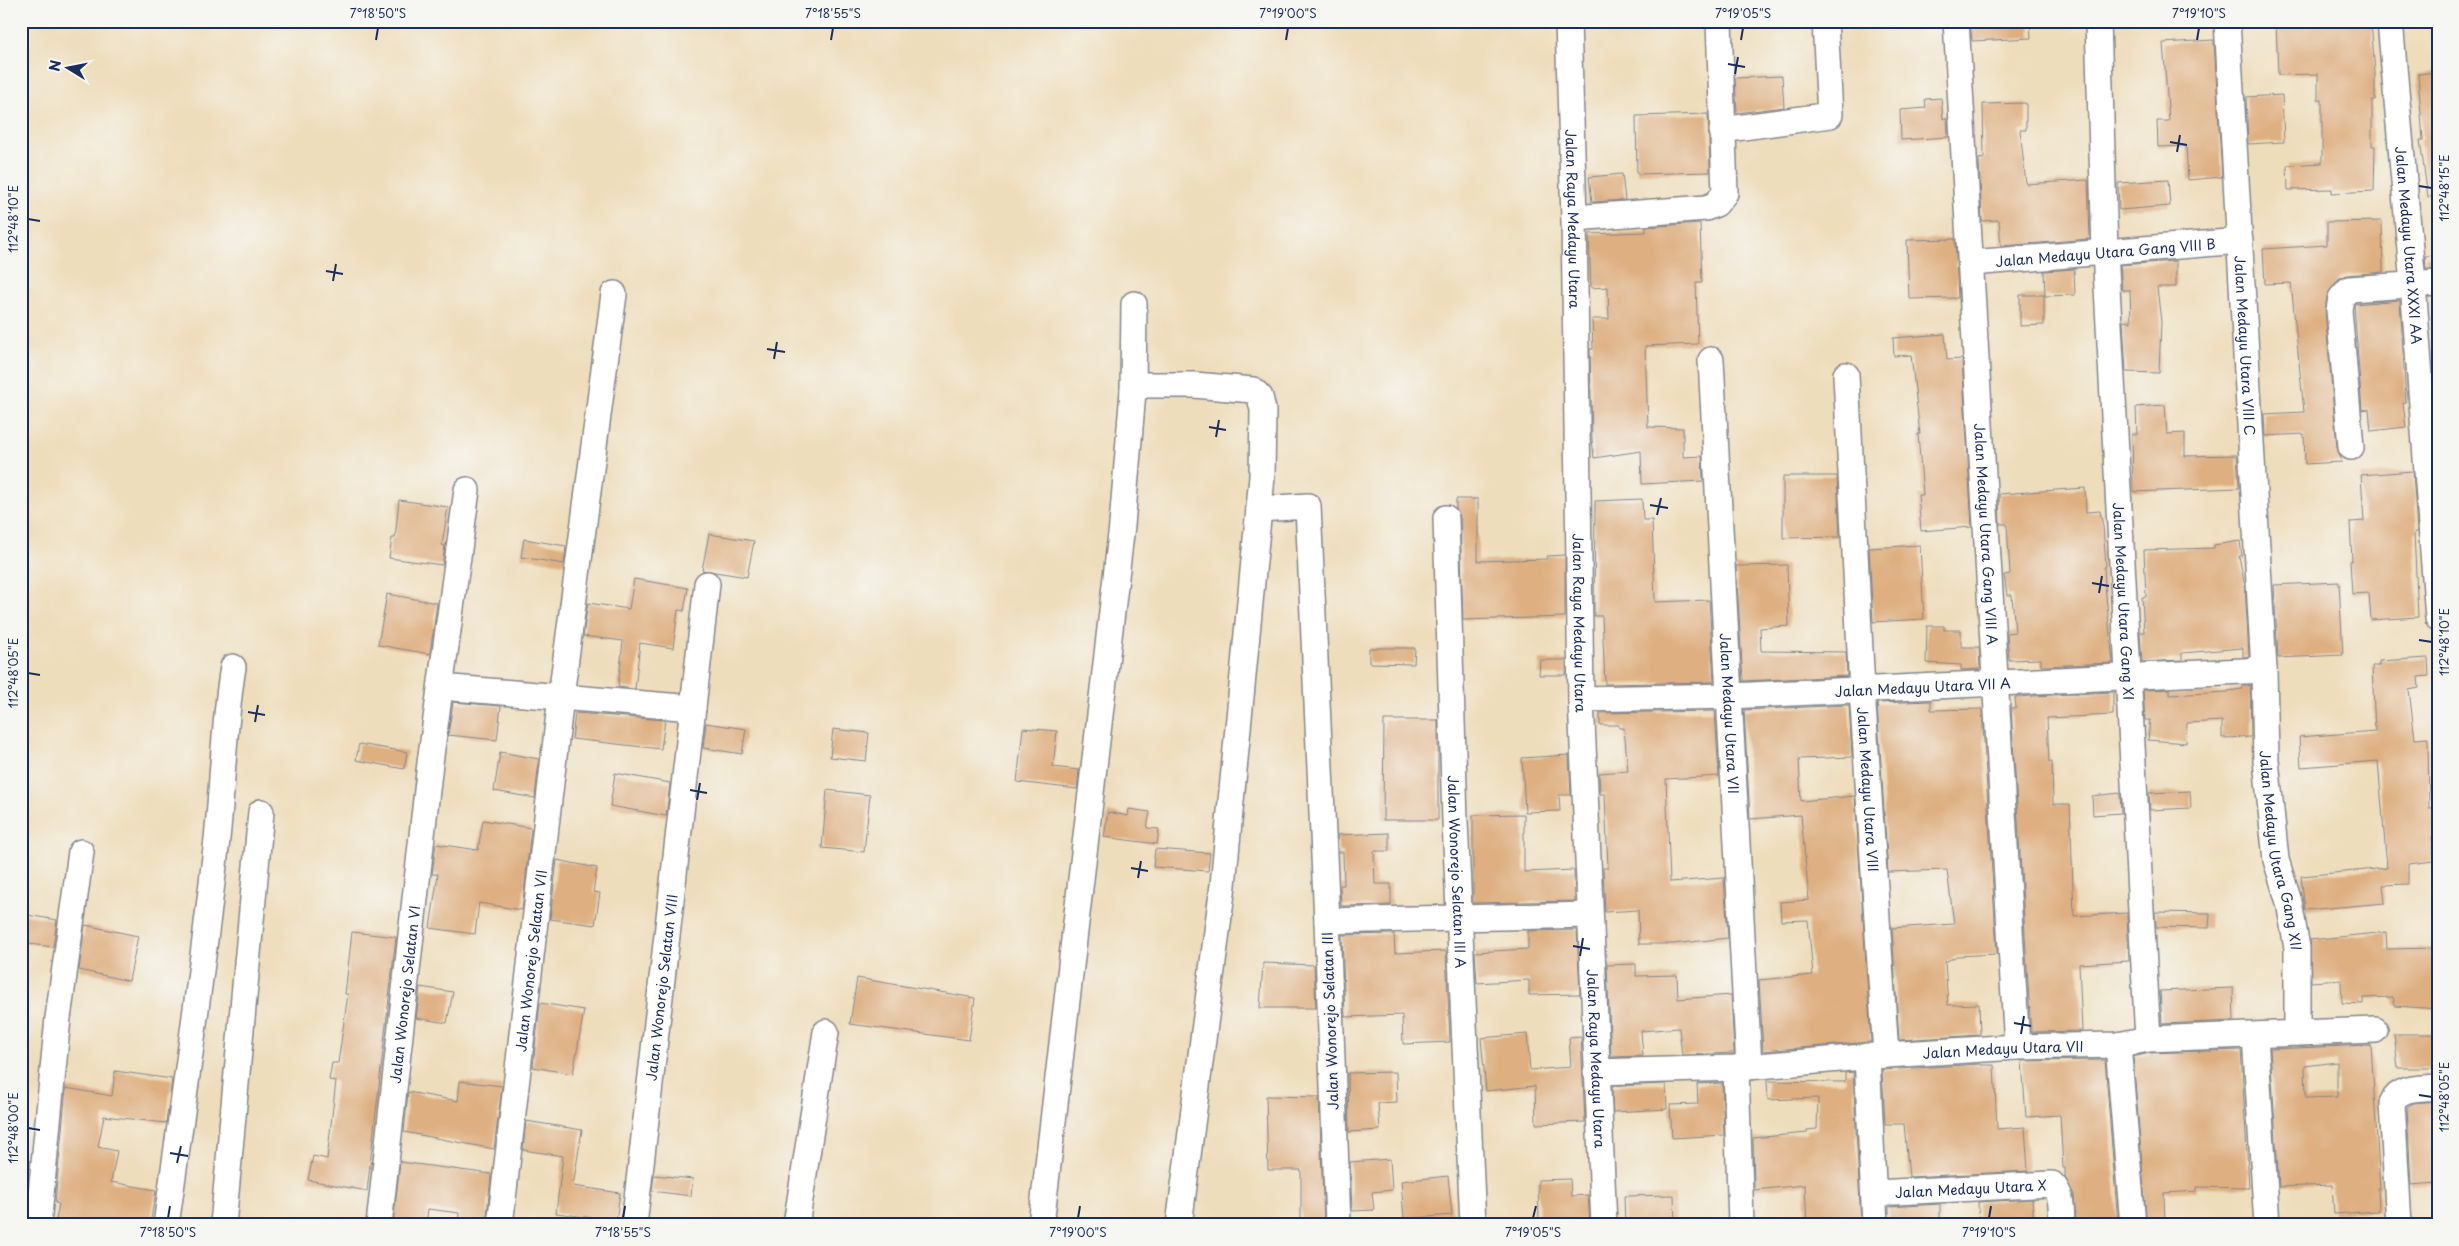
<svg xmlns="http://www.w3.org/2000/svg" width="2459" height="1246" viewBox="0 0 2459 1246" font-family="'Playpen Sans',sans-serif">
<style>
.building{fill:#deaf80;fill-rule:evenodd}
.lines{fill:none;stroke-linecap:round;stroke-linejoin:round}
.minor-casing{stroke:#84868c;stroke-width:28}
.minor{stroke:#fff;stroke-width:25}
.ticks{fill:none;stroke:#1b2f5e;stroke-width:2}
.labels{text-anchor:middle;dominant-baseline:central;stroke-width:4;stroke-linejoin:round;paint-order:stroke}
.street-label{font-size:14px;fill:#1b2f5e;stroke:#f6f6f2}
.neatline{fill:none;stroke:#1b2f5e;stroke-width:2}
.ticks-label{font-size:12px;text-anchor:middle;fill:#1b2f5e}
</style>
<rect width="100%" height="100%" fill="#f6f6f2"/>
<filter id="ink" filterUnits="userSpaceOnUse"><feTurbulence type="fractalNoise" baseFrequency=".02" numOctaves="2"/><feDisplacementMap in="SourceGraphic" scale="10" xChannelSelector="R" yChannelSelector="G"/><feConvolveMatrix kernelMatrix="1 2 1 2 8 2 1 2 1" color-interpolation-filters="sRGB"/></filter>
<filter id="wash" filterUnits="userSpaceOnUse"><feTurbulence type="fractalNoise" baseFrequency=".0096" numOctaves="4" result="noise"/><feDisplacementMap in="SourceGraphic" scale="20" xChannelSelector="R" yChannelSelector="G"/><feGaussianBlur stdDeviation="1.12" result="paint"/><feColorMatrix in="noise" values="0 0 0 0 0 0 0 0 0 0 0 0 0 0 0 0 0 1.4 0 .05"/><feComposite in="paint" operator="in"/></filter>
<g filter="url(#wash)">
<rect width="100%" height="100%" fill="#edb"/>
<g id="blocks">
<path class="building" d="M1970,21H2030L2031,38L1972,41Z
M2371,21L2375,73V100H2372V146H2375L2374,191L2332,193V189L2288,190L2287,165L2322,163V100H2318V74L2278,75L2276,22Z
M2214,40L2222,177L2188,180L2186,146L2158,147L2157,121H2169L2163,43Z
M2438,72V196L2428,197L2420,140H2423L2418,74Z
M1782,76L1784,107L1737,113L1735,78Z
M2282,95L2284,142L2248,144L2246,97Z
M1941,98L1943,119L1947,118L1948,137L1901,140L1900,110L1926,108L1925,99Z
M2026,103V130H2020L2026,184L2088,180L2090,239L2001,246L1999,220L1982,221L1979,159L1984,158L1983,104Z
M1708,114L1710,172L1637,174L1636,116Z
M1622,174L1625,200L1592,202L1589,177Z
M2168,180L2170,206L2119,210L2118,183Z
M2382,221L2383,272L2347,275L2338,279L2327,296L2325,311L2337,448L2342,462L2305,464L2304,434L2265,436L2264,414L2304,412L2291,283L2265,284L2263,249L2327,245V222Z
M1700,223L1702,283H1696L1698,344L1645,346L1648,427L1683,428V457L1702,456L1703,481L1642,484L1641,451L1594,458L1592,439L1590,349H1593L1592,319H1609L1608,287L1591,288L1589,234L1646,232V227Z
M1955,239L1958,298L1909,299L1907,240Z
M2438,255V269H2426L2425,256Z
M2176,261V287H2157L2161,322L2159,373L2126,372L2123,321L2131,322L2130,290H2122L2120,265Z
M2074,269L2075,295L2045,296L2044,271Z
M2020,295H2044V325L2020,326Z
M2400,300L2406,402L2403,403L2406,427L2371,431L2369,409L2362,410L2354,304Z
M1945,334L1947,360L1962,359L1972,527L1921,531L1918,495H1923L1918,434H1920L1911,355L1894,356L1893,338Z
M2165,405L2167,434L2185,433V456L2237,455L2239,488L2133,492L2132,434H2137L2136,407Z
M2413,471L2417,532L2414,533L2418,617L2371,620L2369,593L2352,594L2350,561H2352L2350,522L2364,521L2361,475Z
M1783,476H1837L1840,537L1783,538Z
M2085,488L2086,512L2100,511L2103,526L2106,566L2104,567L2105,586L2113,663L2041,666V659L2009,660L2007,633L2015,632L2012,595H2007L2004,575L2010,574L2007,524H2000L1999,494Z
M1456,499H1478V561L1547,559V556L1565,555V617L1463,620L1460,518L1456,508Z
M1642,499L1643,520H1652L1655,602L1709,600L1714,682L1605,684L1602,616H1594L1595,501Z
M399,500L448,507L442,545L445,546L442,565L389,558L392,538H395Z
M709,534L754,541L747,577L702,570Z
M524,539L566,546L564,564L521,557Z
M2240,541L2242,556H2239L2245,587L2249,656L2243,657V648L2182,653V660L2142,662L2140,632H2144L2142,597H2146L2144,550L2214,548V545Z
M1920,545L1924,619L1873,622L1869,548Z
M1787,565L1789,626L1760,628L1761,651L1846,652L1847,676L1743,681L1736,566Z
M634,579L688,588L684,611L678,610L673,648L640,643L635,689L618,687L623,641L583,636L588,603L629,609Z
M2339,582L2343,655L2278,658L2274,585Z
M387,594L437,603L430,654L378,645Z
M1927,626H1944V630H1961V647H1979L1980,669L1961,670V665L1926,663Z
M1369,648H1415L1414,664L1369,663Z
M2428,658L2429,676L2418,677L2419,688L2409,690L2415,739L2428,738L2429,808H2438V837H2432L2435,861L2408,864V884L2383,885L2385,903L2305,910L2301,876L2387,868L2378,761L2301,767L2299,737L2375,731L2372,666H2379V661Z
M1540,660H1566V675H1539Z
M2242,685H2250L2251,737L2222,738V721L2187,723L2186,743L2148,740L2150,720H2145L2143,690L2170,689V695L2228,692V691L2242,689Z
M2113,692V715L2047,718L2049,762H2052L2053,804H2070L2074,916L2127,913L2129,961L2079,964L2082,1031L2031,1032L2011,708H2016L2015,697Z
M1931,701V710L1982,709L1997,954L1957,956L1945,962L1948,1005L1979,1004L1980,1035L1899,1040L1892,928L1954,924L1947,870L1888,872L1877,703Z
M453,702L501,706L497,740L448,735Z
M1849,705L1852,757L1799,759L1801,801L1855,796L1871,1042L1763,1051L1759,980L1813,975L1808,920L1781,921L1780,902L1809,900L1801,815L1750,819L1744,710Z
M1715,711L1719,776L1666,779L1670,882L1724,878L1728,938L1673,944H1639L1638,910L1605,912L1603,868H1608L1605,794H1600L1599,773L1628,771L1624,728H1619V725H1600V713Z
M575,713L665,720L661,749L572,739Z
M1384,720H1438V820H1383Z
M706,723L746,729L742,754L703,748Z
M1023,728L1057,731L1053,767L1079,770L1077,789L1017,782Z
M833,729L869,733L866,761L830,757Z
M359,744L407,752L404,769L356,760Z
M500,752L539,759L535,798L494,791Z
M1569,755L1571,795H1559L1560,811L1525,812L1522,758Z
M615,773L670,783L666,816L610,806Z
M827,790L870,795L864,852L822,848Z
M2190,791L2191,808L2150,810L2149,793Z
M2120,793L2121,813L2093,815L2092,796Z
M1129,809L1150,812L1147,828L1159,829L1157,844L1104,837L1108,812L1128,816Z
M1524,814V872L1574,870L1575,901L1473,903V815Z
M483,820L531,828L522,910L479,903L475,934L430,928L438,874H432L436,844L478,850Z
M1389,833V851H1374L1375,884H1391V905L1341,906L1340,885H1344L1343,852H1338L1337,835Z
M1155,849L1210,853L1208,871L1153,867Z
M557,860L597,868L593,892L600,893L595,925L550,919Z
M2155,912L2210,913L2209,928L2156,927Z
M21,914L57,920L53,947L21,943Z
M85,925L138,936L129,981L79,970Z
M1577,930L1580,994L1529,995V980L1477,983L1475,952L1528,949V931Z
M352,932L396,937L367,1191L308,1180L313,1156L327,1159L336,1081L329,1080L332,1063H338L348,994H345Z
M2386,932L2387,949L2438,948V1009L2395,1006L2393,997L2363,998V1004L2342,1003L2341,980L2311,982L2310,940Z
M1394,934L1395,953L1446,951L1450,1042L1403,1044L1402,1015L1345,1017L1342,935Z
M1263,963L1314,965L1316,1008H1260Z
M1636,964V976L1677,975L1678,999L1731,995L1734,1053L1682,1055L1679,1028L1641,1031L1643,1056L1611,1057L1607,965Z
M857,978L975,998L969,1040L850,1024Z
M420,987L453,992L447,1023L416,1018Z
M2233,988L2234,1021L2162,1024L2160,991Z
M540,1003L584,1010L573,1074L533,1067Z
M1527,1034L1530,1070L1571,1067L1569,1038L1581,1037L1585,1122L1536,1124L1535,1086L1486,1091L1481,1038Z
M2394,1034H2438V1068H2398Z
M2371,1045L2380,1188H2378L2379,1211L2334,1214L2332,1185L2279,1187L2270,1049ZM2337,1062V1097L2306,1098L2305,1066Z
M2241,1050L2249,1188L2197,1187V1191L2164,1193L2165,1225H2147L2133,1057L2150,1053Z
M2105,1060L2118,1224H2076L2074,1195L2065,1177V1168H2063L2060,1115L2026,1117L2022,1061Z
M1981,1064V1065H1994L1997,1129L2025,1127L2028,1171L1909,1177L1904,1124H1885L1882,1070Z
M115,1071L172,1079L166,1123L104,1116L98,1147L117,1151L111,1182L156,1190L150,1225H55L59,1204L55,1203L66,1088L112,1096Z
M1396,1072L1397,1102L1378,1103L1380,1130L1349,1132L1348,1073Z
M1853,1072L1861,1225H1807L1805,1185L1754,1190L1753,1138L1807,1133V1130L1817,1129L1818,1098L1768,1100L1767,1081L1845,1082V1073Z
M460,1081L502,1086L494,1149L404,1132L408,1092L458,1101Z
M1722,1083L1724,1135L1672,1138L1670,1105L1698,1104L1697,1084Z
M1666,1084L1667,1109L1613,1112L1612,1086Z
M1266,1096L1319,1097L1324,1225H1301V1170H1268Z
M2438,1101V1183L2411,1185L2407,1107L2414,1103Z
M526,1121L582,1130L573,1186L620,1193L616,1221L556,1213L563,1156L523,1150Z
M1390,1159L1392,1190L1372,1192L1374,1210L1352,1211L1350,1162Z
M400,1162L491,1174L486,1225H458L459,1213L428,1209L426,1225H393Z
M654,1175L693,1179L691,1196L652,1191Z
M1448,1176L1452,1215L1404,1219L1401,1181Z
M1570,1179L1571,1196L1588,1195L1590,1225H1539L1538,1180Z
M1674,1195L1675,1225H1625L1624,1196Z
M2032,1199L2034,1225H1979L1978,1202Z
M1940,1204V1225H1889V1207Z"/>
</g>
</g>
<g filter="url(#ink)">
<use href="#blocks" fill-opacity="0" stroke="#84868c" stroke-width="1"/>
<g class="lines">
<defs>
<g id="minor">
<path id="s1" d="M1568,21L1574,218L1581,699L1604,1225"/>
<path id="s2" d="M1956,21L2017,1047"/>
<path id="s3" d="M2098,21L2105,251L2148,1039"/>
<path id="s4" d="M2227,21L2264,670L2266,760L2276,860L2289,902L2297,948V1033"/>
<path id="s5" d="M2390,21L2413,284L2438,618"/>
<path d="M1722,130L1830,115L1825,21"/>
<path d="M1574,218L1706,208L1716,204L1725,193L1719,21"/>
<path id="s6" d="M1971,263L2240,241"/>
<path id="s7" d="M1711,360L1749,1067"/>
<path id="s8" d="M1846,375L1862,690L1886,1055"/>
<path d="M1133,391L1144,385H1194L1253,390L1260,397L1263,410L1262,477L1223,885L1179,1225"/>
<path d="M2351,447L2339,310L2341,298L2349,289L2438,283"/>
<path d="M1259,509L1308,506L1327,921"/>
<path id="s9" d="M1446,518L1455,821L1473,1225"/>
<path d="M441,687L693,708"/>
<path id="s10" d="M1581,699L1731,696L2264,670"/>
<path d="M2255,1036L2267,1225"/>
<path d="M2118,1045L2133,1225"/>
<path d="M1867,1056L1875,1225"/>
<path d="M1736,1068L1741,1225"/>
<path id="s11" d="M1596,1072L1736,1068L1886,1055L2017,1047L2118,1045L2148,1039L2375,1030"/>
<path id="s12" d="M1875,1193L2052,1184C2063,1194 2061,1210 2062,1225"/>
<path d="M38,1225L58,1018L81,852"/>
<path d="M166,1225C184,1099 202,974 216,848C223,788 223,727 233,667"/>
<path d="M223,1225L261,812"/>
<path id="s13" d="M379,1225L430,763L467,490"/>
<path id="s14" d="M500,1225L561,696L614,294"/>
<path id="s15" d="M634,1225L707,584"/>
<path d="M796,1225L826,1032"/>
<path d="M1041,1225L1122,525L1133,391L1134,304"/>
<path d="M1338,1225L1327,921L1590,915"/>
<path d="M2399,1225L2392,1103C2399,1086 2421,1089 2438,1087"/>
</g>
</defs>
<use href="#minor" class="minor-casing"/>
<use href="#minor" class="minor"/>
</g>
</g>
<path class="ticks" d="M376,40L378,28M831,40L833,28M1286,40L1288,28M1741,40L1743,28M2197,40L2199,28M1728,64L1745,67M1735,74L1738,57M2170,142L2187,145M2177,152L2180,135M2419,186L2432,188M28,219L40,221M326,271L343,274M333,281L336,264M767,349L785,352M774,359L777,342M1209,427L1226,430M1216,437L1219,420M1650,505L1668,508M1657,515L1661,498M2092,583L2109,586M2099,593L2102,576M2419,640L2432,642M28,673L40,675M248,712L265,715M255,722L258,705M690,790L707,793M697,800L700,783M1131,868L1148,871M1138,878L1141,861M1573,946L1590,949M1580,956L1583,938M2014,1023L2031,1026M2021,1034L2024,1016M2419,1095L2432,1097M28,1128L40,1130M170,1153L188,1156M177,1163L181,1146M168,1218L170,1206M623,1218L625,1206M1078,1218L1080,1206M1533,1218L1536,1206M1989,1218L1991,1206"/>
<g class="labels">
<g class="street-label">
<text stroke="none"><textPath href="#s1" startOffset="198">Jalan Raya Medayu Utara</textPath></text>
<text stroke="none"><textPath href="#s5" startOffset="225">Jalan Medayu Utara XXXI AA</textPath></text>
<text stroke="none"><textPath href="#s6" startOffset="135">Jalan Medayu Utara Gang VIII B</textPath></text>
<text stroke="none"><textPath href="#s4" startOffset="325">Jalan Medayu Utara VIII C</textPath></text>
<text stroke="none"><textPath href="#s2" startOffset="514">Jalan Medayu Utara Gang VIII A</textPath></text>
<text stroke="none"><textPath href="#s3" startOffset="581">Jalan Medayu Utara Gang XI</textPath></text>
<text stroke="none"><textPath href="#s1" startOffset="602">Jalan Raya Medayu Utara</textPath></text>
<text stroke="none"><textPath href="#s10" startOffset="342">Jalan Medayu Utara VII A</textPath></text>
<text stroke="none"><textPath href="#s7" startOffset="354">Jalan Medayu Utara VII</textPath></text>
<text stroke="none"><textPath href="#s8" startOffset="415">Jalan Medayu Utara VIII</textPath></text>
<text stroke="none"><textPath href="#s4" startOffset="832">Jalan Medayu Utara Gang XII</textPath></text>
<text stroke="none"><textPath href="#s9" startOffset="354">Jalan Wonorejo Selatan III A</textPath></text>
<text stroke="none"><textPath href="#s14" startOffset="266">Jalan Wonorejo Selatan VII</textPath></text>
<text stroke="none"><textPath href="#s15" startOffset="239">Jalan Wonorejo Selatan VIII</textPath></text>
<text stroke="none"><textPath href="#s13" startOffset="232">Jalan Wonorejo Selatan VI</textPath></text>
<text transform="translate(1330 1021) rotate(-92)">Jalan Wonorejo Selatan III</text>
<text stroke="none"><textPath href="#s11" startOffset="408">Jalan Medayu Utara VII</textPath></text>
<text stroke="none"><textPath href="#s1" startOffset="1038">Jalan Raya Medayu Utara</textPath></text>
<text stroke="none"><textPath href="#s12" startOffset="96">Jalan Medayu Utara X</textPath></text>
</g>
</g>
<rect width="2459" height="1246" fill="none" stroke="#f6f6f2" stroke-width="55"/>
<g transform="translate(68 68) rotate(280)" stroke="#f6f6f2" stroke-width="4" paint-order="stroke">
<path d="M0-4L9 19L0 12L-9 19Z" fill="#1b2f5e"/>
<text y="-8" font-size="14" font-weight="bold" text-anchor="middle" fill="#1b2f5e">N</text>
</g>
<rect x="28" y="28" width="2404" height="1190" class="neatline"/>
<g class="ticks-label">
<text x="378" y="18">7°18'50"S</text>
<text x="833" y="18">7°18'55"S</text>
<text x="1288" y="18">7°19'00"S</text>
<text x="1743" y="18">7°19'05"S</text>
<text x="2199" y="18">7°19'10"S</text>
<text transform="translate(2445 188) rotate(-90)" y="4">112°48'15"E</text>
<text transform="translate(14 219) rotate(-90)" y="4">112°48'10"E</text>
<text transform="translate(2445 642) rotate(-90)" y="4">112°48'10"E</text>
<text transform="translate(14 673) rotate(-90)" y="4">112°48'05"E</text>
<text transform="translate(2445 1097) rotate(-90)" y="4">112°48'05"E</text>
<text transform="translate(14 1128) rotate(-90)" y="4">112°48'00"E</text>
<text x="168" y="1237">7°18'50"S</text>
<text x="623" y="1237">7°18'55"S</text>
<text x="1078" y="1237">7°19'00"S</text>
<text x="1533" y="1237">7°19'05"S</text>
<text x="1989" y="1237">7°19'10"S</text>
</g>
</svg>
